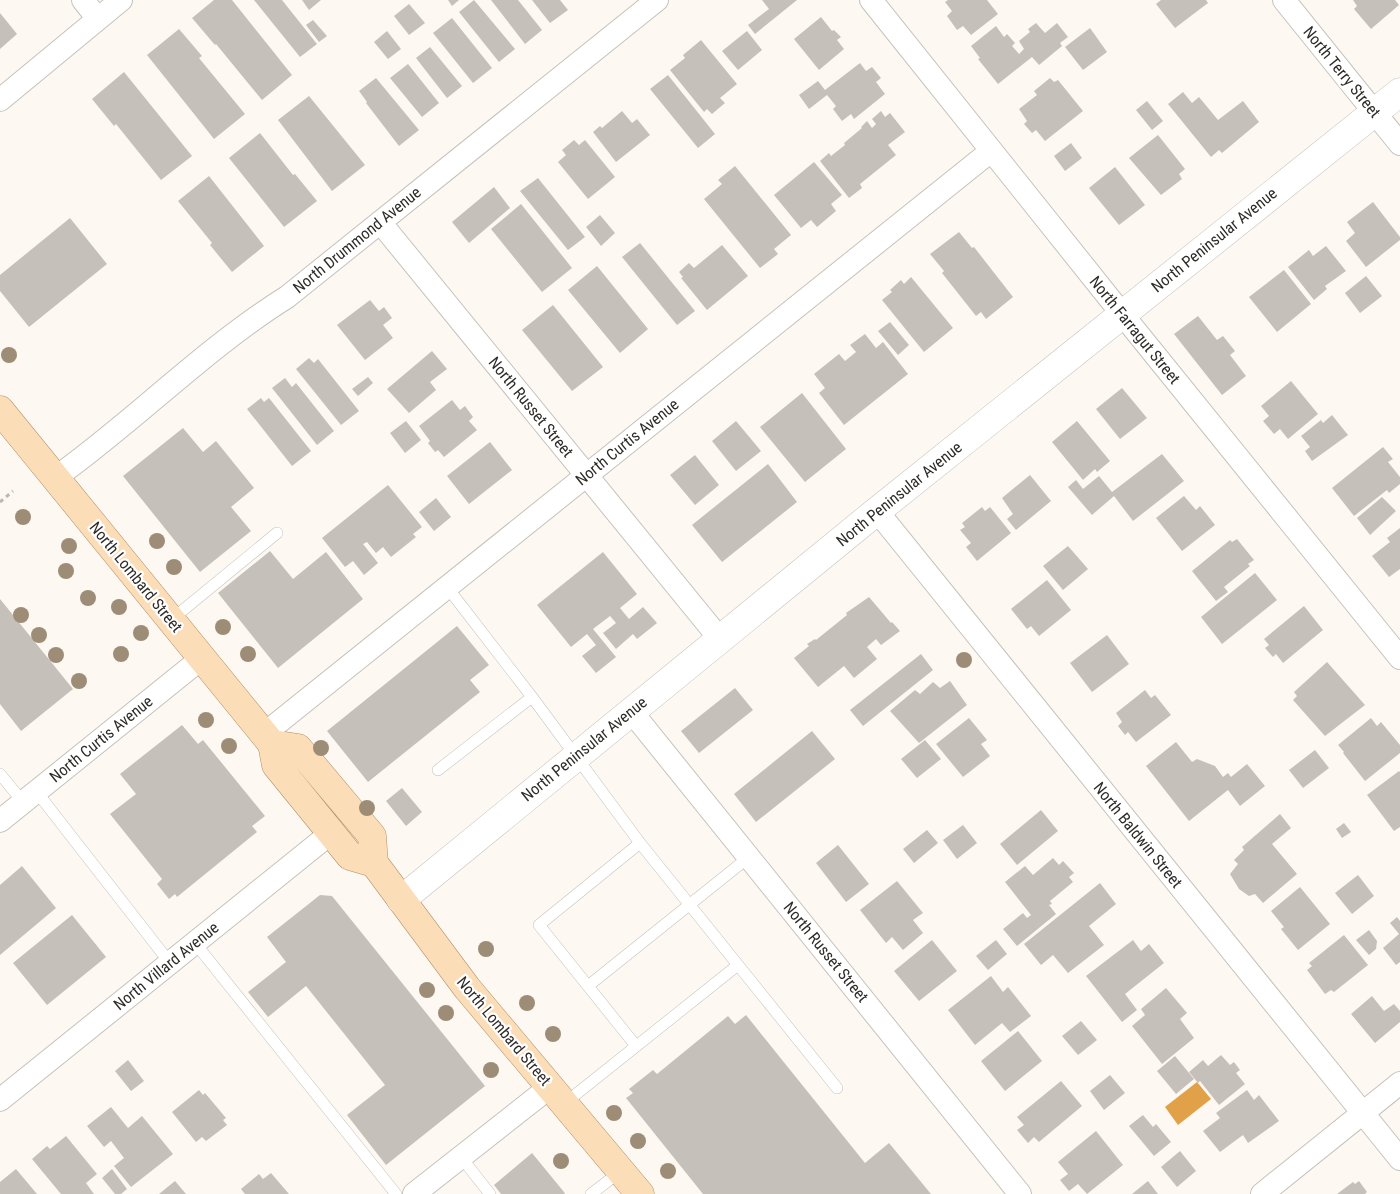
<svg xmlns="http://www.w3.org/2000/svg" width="1400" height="1194" viewBox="0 0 1400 1194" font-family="'Roboto Condensed',sans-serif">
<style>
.water{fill:#e0a149}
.building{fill:#c5c0ba}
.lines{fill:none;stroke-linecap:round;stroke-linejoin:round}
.service-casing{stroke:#c6c2bc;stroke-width:12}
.minor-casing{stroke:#c6c2bc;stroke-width:24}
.tertiary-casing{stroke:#c6c2bc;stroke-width:29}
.primary-casing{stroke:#b19167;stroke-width:29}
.path{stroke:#bbb8b3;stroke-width:3;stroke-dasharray:4 4;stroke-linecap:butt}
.service{stroke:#fff;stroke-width:11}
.minor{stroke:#fff;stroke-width:22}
.tertiary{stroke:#fff;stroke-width:28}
.primary{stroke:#fbddb8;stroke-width:28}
.tree{fill:#9d8d76}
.labels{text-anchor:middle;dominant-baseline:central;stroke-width:4.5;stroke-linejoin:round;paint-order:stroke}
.street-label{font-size:16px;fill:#2d2c29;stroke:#fff}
</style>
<rect width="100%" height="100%" fill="#fdf8f2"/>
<path class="water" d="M1197,1082L1211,1099L1178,1125L1165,1107Z"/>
<path class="building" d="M214,0H232L292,75L262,100L216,44L215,45L192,18Z
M254,0H282L317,44L300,57Z
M302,0H321L309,10Z
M448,0H459L452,6Z
M474,0L515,49L499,62L459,12Z
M491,0H518L542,30L525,44Z
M532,0H560L568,10L550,23Z
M762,0H797L755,34L748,25L769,9Z
M948,0H987L998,14L971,35L963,26L957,30L947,16L952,11L945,2Z
M1161,0H1206L1208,3L1175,28L1156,4Z
M1353,0H1395L1399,5L1371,29L1354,9L1357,6Z
M409,4L425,23L409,35L394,16Z
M0,13L17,34L0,49Z
M821,17L832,31L834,30L841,37L837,40L844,49L819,70L794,39Z
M452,18L492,68L473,83L433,33Z
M313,20L327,36L319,42L306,25Z
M1036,23L1045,33L1057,23L1068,37L1060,43L1062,46L1039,65L1032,57L998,84L978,59L980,58L971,46L996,26L1004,37L1007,34L1015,43L1012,46L1019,54L1024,49L1019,41L1030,32L1028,29Z
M1090,28L1107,52L1083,70L1065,47Z
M179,29L202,56L199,58L245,114L214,139L147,55Z
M387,31L401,49L388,59L374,42Z
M747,31L762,50L738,70L722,51Z
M701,40L737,84L720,98L725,103L712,114L707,109L704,112L670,70L685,58L683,55Z
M430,47L462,86L447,98L416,58Z
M860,63L866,71L872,67L881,78L876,82L885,94L854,119L851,114L842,121L833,109L836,106L827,95L809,109L799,95L818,81L825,90Z
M408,64L439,103L422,117L390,78Z
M124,72L192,156L161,180L116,124L114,126L92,99Z
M668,75L715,134L698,148L650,89Z
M376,78L419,130L399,146L366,103L367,102L359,91Z
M1050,78L1054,82L1058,80L1083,111L1045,141L1036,130L1032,133L1024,124L1027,121L1019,109L1037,95L1034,91Z
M1183,92L1192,103L1199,97L1218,120L1243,101L1259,122L1222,153L1219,150L1211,157L1168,104Z
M309,96L365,165L332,191L278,120Z
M1147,101L1163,121L1152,130L1136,110Z
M622,111L632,123L637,119L650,135L616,162L593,132L600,126L602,128Z
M881,111L885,117L890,113L905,132L888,145L896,155L860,184L862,188L849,198L820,161L829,153L831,156L845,145L844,143L862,128L861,127L867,121L872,128L876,124L872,119Z
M260,133L293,175L295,174L317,201L284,227L229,158Z
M1158,135L1185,169L1179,174L1182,179L1161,195L1129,158Z
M574,140L579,145L585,140L615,177L588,199L558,162L566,155L562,150Z
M1071,143L1082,158L1065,171L1054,156Z
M814,162L842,195L831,204L836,211L817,227L811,220L801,228L774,195Z
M735,166L791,235L774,249L778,254L760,268L704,199L722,184L718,180Z
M1115,167L1145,205L1119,225L1089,188Z
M209,176L264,246L232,272L210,245L212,243L178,201Z
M538,178L585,237L568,250L520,191Z
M494,187L510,208L469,243L452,222Z
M1373,202L1400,237V240L1366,267L1346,241L1355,233L1347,222Z
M521,204L572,268L542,292L491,229Z
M600,215L615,233L601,246L586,227Z
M70,218L107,264L29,327L0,291V275Z
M959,232L972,248L974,247L1013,297L986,319L981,312L976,316L942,273L944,271L930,254Z
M640,243L695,311L677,325L622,257Z
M722,245L748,276L707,310L681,278L683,277L679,272L689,263L694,268Z
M1326,246L1346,271L1325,286L1327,289L1314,300L1288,267L1309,250L1313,256Z
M597,266L648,329L620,353L568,290Z
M1284,270L1311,304L1277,332L1249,297Z
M1366,276L1382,296L1360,313L1345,293Z
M911,277L953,328L924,352L882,300L892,292L890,290L901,280L904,284Z
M370,300L379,311L384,307L392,318L383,325L393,338L365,360L337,325Z
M553,305L603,367L572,391L522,330Z
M1198,316L1217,340L1223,336L1235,351L1230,355L1246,376L1222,395L1174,334Z
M890,322L909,345L898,355L878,331Z
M865,334L876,348L883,342L908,374L844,425L819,393L825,388L814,374L839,354L845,361L856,352L850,345Z
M432,351L447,369L430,382L436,390L409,413L387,389Z
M309,358L314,363L318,359L359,411L341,425L296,369Z
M368,377L373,383L358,396L352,389Z
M285,378L292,387L296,383L334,431L317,445L272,388Z
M1291,381L1318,414L1288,439L1280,429L1274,434L1263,421L1269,416L1261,406Z
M1122,388L1147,418L1120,439L1096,409Z
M802,393L846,449L805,482L760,427Z
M261,398L264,402L269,398L311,451L292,466L247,409Z
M452,400L460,410L465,406L473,417L469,421L477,430L444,457L438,450L435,452L428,443L430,441L419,426Z
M1332,415L1348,435L1312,461L1305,451L1310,447L1301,436L1321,420L1323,423Z
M406,421L421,440L405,453L390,433Z
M736,421L761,451L736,471L712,441Z
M1077,421L1110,461L1097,472L1095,469L1083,480L1052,442Z
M183,428L203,452L216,441L254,488L231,507L251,531L200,572L123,476Z
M490,442L512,470L469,504L447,476Z
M1383,447L1393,459L1388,462L1400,477V484L1389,493L1387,490L1354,516L1332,488Z
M1162,454L1184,481L1133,521L1114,496L1092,515L1068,487L1076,480L1083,489L1099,476L1112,492Z
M695,455L719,485L695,505L670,475Z
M768,464L797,502L722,562L692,525Z
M1030,475L1051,501L1016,530L1007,519L1013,514L1002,498Z
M388,485L422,527L413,534L416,537L391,557L383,547L376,553L367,542L363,544L378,563L364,575L353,561L345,567L322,538Z
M1184,496L1196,510L1200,506L1215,525L1182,551L1156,518Z
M1382,497L1396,511L1370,535L1357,518Z
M436,498L451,517L434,531L419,512Z
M982,507L985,511L990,507L1011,533L977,561L966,547L971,543L960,530L965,527L962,523Z
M1400,528V569L1389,577L1372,556L1390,542L1387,538Z
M1237,539L1254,560L1248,564L1250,566L1224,587L1228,592L1216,601L1192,571L1230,540L1232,542Z
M1068,546L1088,569L1063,590L1043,566Z
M270,551L293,579L326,552L363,599L278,668L218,593Z
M603,552L637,594L620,608L629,619L643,607L657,623L637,639L633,634L616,649L603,633L616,623L610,616L593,629L616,657L596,673L582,656L596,645L587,634L571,647L537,605Z
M1255,573L1277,600L1222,644L1201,617Z
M1047,580L1071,610L1039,636L1031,626L1027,629L1011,609Z
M869,597L891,623L892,622L900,631L881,645L876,639L867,647L877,659L854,678L844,666L818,687L794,658L809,646L807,644L815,639L816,640L847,615L846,613Z
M0,599L73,689L21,731L0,704Z
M1304,606L1323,630L1283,663L1276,654L1273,657L1265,648L1269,645L1264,639Z
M457,626L489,665L470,680L480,692L368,782L327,731Z
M1107,635L1129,664L1092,692L1070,663Z
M921,654L933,670L863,726L850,710Z
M1327,662L1365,705L1325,736L1293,700L1297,696L1294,692Z
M950,681L967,705L919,743L890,711L915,690L920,694L933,682L940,688Z
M735,688L753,710L699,753L681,731Z
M1145,690L1151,698L1155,695L1171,715L1136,742L1128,732L1125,735L1118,726L1122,722L1116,713Z
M969,718L987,740L981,744L990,756L963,777L936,744Z
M1371,718L1377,726L1381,722L1400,745V753L1365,781L1343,753L1344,752L1338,745Z
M182,725L198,744L203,740L265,816L252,826L257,832L177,897L175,894L169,899L157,884L162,879L110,814L136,794L120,774Z
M812,731L835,759L756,822L734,794Z
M925,740L941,759L917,778L901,759Z
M1176,742L1192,762L1197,759L1215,766L1223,777L1228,773L1231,777L1247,764L1265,786L1240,806L1228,790L1189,821L1146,766Z
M1315,750L1329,768L1303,788L1289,770Z
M1399,771L1400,772V827L1394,831L1367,795Z
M402,788L422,812L406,826L386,801Z
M1041,810L1058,831L1017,865L1000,844Z
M1280,814L1291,828L1272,844L1297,874L1263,903L1255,894L1249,896L1239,889L1230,874L1238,864L1234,860L1244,850L1242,847Z
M1344,823L1351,832L1342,838L1336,829Z
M963,825L977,843L957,859L943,840Z
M927,830L938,843L914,863L903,849Z
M838,845L869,884L846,902L816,863Z
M1053,858L1059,865L1063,861L1074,873L1069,877L1073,882L1050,901L1052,904L1049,905L1056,914L1017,946L1003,929L1023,913L1027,918L1031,915L1005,882L1025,866L1033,875Z
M22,866L56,908L0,955V885Z
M1358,875L1374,896L1352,914L1335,893Z
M897,881L923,913L913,920L923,933L903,950L892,937L886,943L860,910Z
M1100,883L1116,904L1089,926L1104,945L1068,973L1053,955L1041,965L1024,944Z
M1300,887L1330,924L1298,950L1281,929L1284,927L1271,911Z
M320,895L332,896L485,1086L386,1165L347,1115L385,1085L306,986L268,1017L248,992L286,962L267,937Z
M72,915L106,957L47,1005L13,963Z
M1397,917L1400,921V962L1396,965L1383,948L1399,934L1390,923Z
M1369,930L1377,941L1376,949L1369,955L1356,940Z
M1344,935L1368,965L1334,992L1331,990L1325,994L1307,970L1312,966L1309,963Z
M932,940L957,971L919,1001L894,971Z
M996,940L1007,954L988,970L976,956Z
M1133,940L1141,951L1149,944L1164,963L1125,994L1137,1010L1122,1022L1086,976Z
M991,976L1003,992L1008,987L1031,1016L1010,1032L1002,1023L975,1045L948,1010Z
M1166,988L1187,1013L1180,1019L1194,1038L1162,1064L1132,1026L1145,1015L1141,1009Z
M1372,996L1384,1011L1394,1004L1400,1011V1022L1375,1043L1351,1014Z
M746,1015L865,1163L889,1143L931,1194H703L626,1098L633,1093L629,1089L653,1070L657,1074L728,1016L735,1024Z
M1081,1021L1097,1040L1078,1055L1062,1036Z
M1018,1031L1042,1061L1005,1091L981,1061Z
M1221,1055L1230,1065L1234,1062L1240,1070L1236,1073L1245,1084L1219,1105L1200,1081L1198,1083L1189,1072L1203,1060L1208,1066Z
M1175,1056L1194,1079L1176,1094L1157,1071Z
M128,1060L144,1081L131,1091L115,1071Z
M1110,1075L1125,1093L1104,1110L1090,1091Z
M1061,1081L1082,1106L1039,1142L1034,1137L1028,1143L1017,1130L1024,1125L1017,1117Z
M199,1090L203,1095L205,1093L226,1118L223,1120L227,1125L206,1141L202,1137L196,1142L172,1112Z
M1247,1090L1254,1100L1259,1095L1279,1121L1248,1143L1243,1135L1220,1152L1203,1131L1220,1118L1216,1113Z
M111,1107L128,1128L142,1116L173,1154L131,1187L114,1166L124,1158L111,1141L104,1147L87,1126Z
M1143,1115L1153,1127L1156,1124L1171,1142L1154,1156L1129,1126Z
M1096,1131L1123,1165L1087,1194L1078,1184L1069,1191L1060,1180L1068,1174L1058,1162Z
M66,1136L97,1174L86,1183L94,1194H61L32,1159L47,1146L50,1149Z
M1180,1151L1196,1171L1177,1187L1161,1167Z
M532,1153L564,1192L565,1194H501L494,1185Z
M16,1169L37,1194H0V1182Z
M112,1169L127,1189L121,1194H115L102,1178Z
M271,1173L289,1194H245L241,1189L259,1174L263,1179Z
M175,1181L186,1194H159Z
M1148,1181L1158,1194H1132Z
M1359,1181L1367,1192L1365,1194H1337L1353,1182L1355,1184Z"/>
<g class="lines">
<defs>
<path id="service" d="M447,587L532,697L640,843L738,965L565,1103
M171,620L277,533
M438,770L532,697
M0,774L23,802
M36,791L170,963
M195,943L396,1194
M738,965L837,1088
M588,986L749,857
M636,1046L539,925L640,843
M461,1157L490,1194
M591,1194L621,1171"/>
<path id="minor" d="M83,0L98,19
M871,0L1122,314L1400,658
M1284,0L1400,144
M0,100L121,0
M380,222L720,639
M55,478C135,421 204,349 287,297L657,0
M877,511L1400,1159
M631,711L1020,1194
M264,734L991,151
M0,821L202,658
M0,1100L331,833
M414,1194L550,1087
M1262,1194L1400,1083"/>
<path id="tertiary" d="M401,900L877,511L1400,92"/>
<path id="primary" d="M0,410L272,744L276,765L350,856L374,863
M272,744L298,748L372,836L374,863L467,988L640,1194"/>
</defs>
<use href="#service" class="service-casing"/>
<use href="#minor" class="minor-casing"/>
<use href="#tertiary" class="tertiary-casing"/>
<use href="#primary" class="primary-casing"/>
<path class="path" d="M0,502L13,491"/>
<use href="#service" class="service"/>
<use href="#minor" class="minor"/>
<use href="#tertiary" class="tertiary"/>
<use href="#primary" class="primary"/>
</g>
<g class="tree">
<circle cx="9" cy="355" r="8"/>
<circle cx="23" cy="517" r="8"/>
<circle cx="157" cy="541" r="8"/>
<circle cx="69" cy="546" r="8"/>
<circle cx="174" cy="567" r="8"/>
<circle cx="66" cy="571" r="8"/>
<circle cx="88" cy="598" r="8"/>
<circle cx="119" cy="607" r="8"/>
<circle cx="21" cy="615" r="8"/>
<circle cx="223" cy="627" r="8"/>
<circle cx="141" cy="633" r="8"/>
<circle cx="39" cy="635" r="8"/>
<circle cx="121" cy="654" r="8"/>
<circle cx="248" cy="654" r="8"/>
<circle cx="56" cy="655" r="8"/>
<circle cx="964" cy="660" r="8"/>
<circle cx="79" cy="681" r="8"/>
<circle cx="206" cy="720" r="8"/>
<circle cx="229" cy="746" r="8"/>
<circle cx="321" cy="748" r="8"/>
<circle cx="367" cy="808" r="8"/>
<circle cx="486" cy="949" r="8"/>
<circle cx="427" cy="990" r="8"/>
<circle cx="527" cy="1003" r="8"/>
<circle cx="446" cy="1013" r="8"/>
<circle cx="553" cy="1034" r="8"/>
<circle cx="491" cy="1070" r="8"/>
<circle cx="614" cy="1113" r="8"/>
<circle cx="638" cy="1141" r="8"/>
<circle cx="561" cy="1161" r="8"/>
<circle cx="668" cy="1171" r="8"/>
</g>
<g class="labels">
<g class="street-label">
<text transform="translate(1342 72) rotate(51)">North Terry Street</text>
<text transform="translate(357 240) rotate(-39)">North Drummond Avenue</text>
<text transform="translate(1214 240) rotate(-39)">North Peninsular Avenue</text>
<text transform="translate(1135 330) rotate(51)">North Farragut Street</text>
<text transform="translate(531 407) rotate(51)">North Russet Street</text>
<text transform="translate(627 442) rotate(-39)">North Curtis Avenue</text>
<text transform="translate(899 494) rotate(-39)">North Peninsular Avenue</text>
<text transform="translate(136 577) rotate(51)">North Lombard Street</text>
<text transform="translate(101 739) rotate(-39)">North Curtis Avenue</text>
<text transform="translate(584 749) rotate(-39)">North Peninsular Avenue</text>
<text transform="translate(1138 835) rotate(51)">North Baldwin Street</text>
<text transform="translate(826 952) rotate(51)">North Russet Street</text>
<text transform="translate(166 966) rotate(-39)">North Villard Avenue</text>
<text transform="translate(504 1031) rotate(50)">North Lombard Street</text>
</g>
</g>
</svg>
